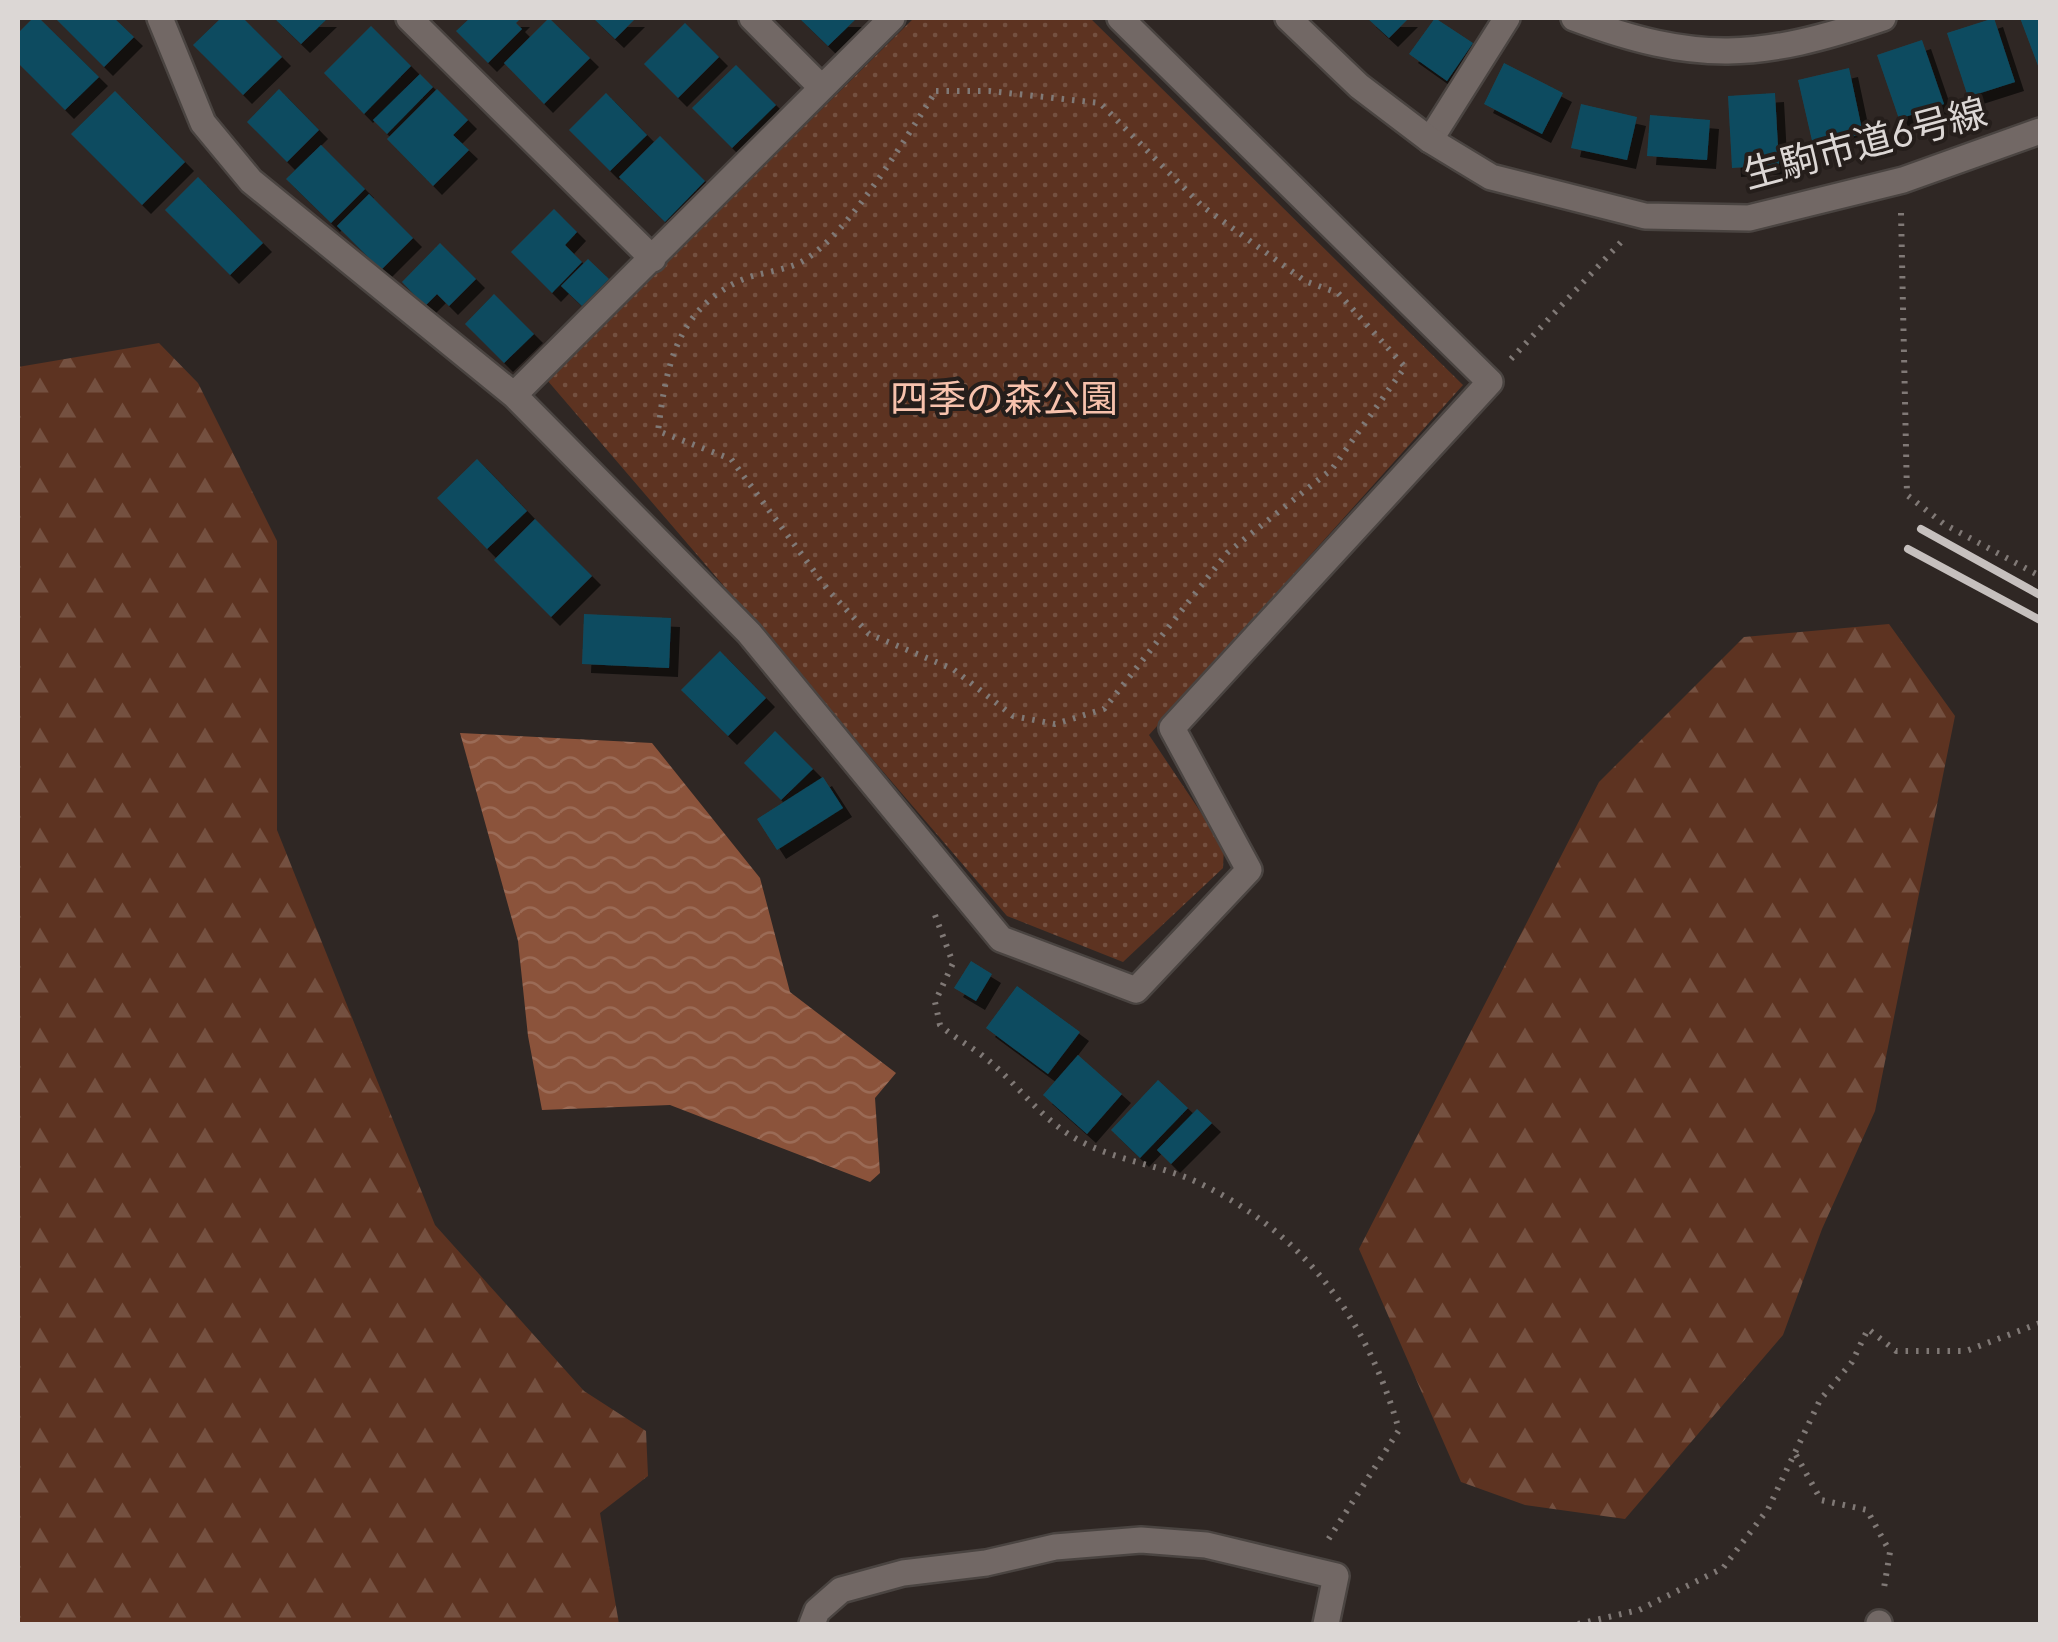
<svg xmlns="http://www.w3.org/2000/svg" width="2058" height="1642" viewBox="0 0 2058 1642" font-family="Jost,'Noto Sans JP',sans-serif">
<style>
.forest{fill:url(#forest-firs)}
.park{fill:url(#park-dots)}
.water{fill:url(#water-waves)}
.building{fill:#114c60;filter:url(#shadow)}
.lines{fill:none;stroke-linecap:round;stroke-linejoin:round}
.street-casing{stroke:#4a4441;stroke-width:30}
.secondary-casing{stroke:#4a4441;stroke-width:30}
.path{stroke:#807976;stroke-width:6;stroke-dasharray:2.5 8;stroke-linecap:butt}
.street{stroke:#726865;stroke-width:25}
.secondary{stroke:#726865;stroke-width:25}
.rail{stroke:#c6c0be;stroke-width:8}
.labels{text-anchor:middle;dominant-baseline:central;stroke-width:8;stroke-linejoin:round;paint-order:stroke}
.street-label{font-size:38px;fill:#dcd7d5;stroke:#251e1b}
.park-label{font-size:38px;fill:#f7c2ad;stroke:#251e1b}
</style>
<defs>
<pattern id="forest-firs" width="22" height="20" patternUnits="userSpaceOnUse" patternTransform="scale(2.5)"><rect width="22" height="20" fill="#5d3321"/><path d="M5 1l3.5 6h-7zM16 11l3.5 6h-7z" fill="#745040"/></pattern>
<pattern id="park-dots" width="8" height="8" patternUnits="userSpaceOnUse" patternTransform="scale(2.5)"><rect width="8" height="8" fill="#5d3321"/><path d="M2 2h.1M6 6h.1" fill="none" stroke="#745040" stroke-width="1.8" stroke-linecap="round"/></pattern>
<pattern id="water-waves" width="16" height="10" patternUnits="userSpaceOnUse" patternTransform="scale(2.5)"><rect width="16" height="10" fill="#8b533b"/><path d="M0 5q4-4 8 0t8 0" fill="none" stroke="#9b6b56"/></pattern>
<filter id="shadow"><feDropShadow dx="9" dy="9" stdDeviation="0" flood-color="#0009"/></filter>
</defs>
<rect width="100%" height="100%" fill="#2f2724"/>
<path class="forest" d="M159,343L198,383L277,541V830L435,1225L584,1391L646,1431L648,1476L600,1513L619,1624H18V367Z
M1889,624L1955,716L1875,1111L1822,1229L1783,1335L1625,1519L1525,1505L1461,1482L1359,1249L1599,782L1744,637Z"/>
<path class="park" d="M914,18H1090L1463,385L1149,735L1224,847L1223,868L1123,962L1007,916L547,380Z"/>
<path class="water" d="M460,733L652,743L760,878L790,992L896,1073L875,1098L880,1173L870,1182L670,1105L542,1110L528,1036L518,941Z"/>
<path class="building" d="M33,18H39L99,77L65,110L18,63V33Z
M55,18H114L134,37L104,67Z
M221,18H243L282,57L243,95L193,45Z
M274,18H328L301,44Z
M470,18H521L516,23L522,29L488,63L456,31Z
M549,18L590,58L544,104L504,63Z
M593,18H636L615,39Z
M799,18H857L828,46Z
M1367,18H1409L1389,38Z
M1435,18L1473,43L1447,81L1409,54Z
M1994,18L2015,82L1968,97L1947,33Z
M2020,18H2040V71Z
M685,23L719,57L678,98L644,64Z
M371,26L411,66L364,114L324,73Z
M1922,40L1944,104L1899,119L1877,55Z
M1504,63L1563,93L1542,134L1484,104Z
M736,65L776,105L732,148L692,108Z
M1849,68L1863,134L1813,145L1798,80Z
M420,74L433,87L387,134L373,120Z
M279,89L319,130L287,162L247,122Z
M437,89L468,120L453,135L469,150L433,186L387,139Z
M115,91L185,162L142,205L71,134Z
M606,93L647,135L610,171L569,130Z
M1775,93L1779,165L1732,168L1728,96Z
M1581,104L1637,117L1627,160L1571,148Z
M1650,115L1710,120L1707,160L1647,156Z
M660,136L705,181L665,222L619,177Z
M321,145L365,189L331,223L286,179Z
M198,177L263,243L230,275L165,210Z
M369,194L413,238L381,270L337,226Z
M554,209L577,232L565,245L582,262L552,293L511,252Z
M440,243L476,279L449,306L437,294L425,306L402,282Z
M588,259L609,279L582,306L561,286Z
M494,294L534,334L504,363L465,324Z
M477,459L527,511L487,549L437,498Z
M535,519L592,576L551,617L494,560Z
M584,614L671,618L669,668L582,664Z
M720,651L766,698L728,736L681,690Z
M775,731L813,769L781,800L744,763Z
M823,777L843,808L777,850L757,819Z
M971,961L992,974L976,1001L954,988Z
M1017,986L1080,1032L1048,1074L986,1028Z
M1078,1055L1122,1094L1087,1134L1043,1095Z
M1158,1080L1188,1108L1140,1158L1111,1130Z
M1197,1109L1212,1123L1171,1164L1157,1150Z"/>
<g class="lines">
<defs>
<path id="street" d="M160,18L203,123L251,181L514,395L749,633L1001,939L1136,990L1249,870L1172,728L1490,382L1120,18
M409,18L653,259
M752,18L821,87
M1574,18C1697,64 1759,60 1883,18
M1430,140L1507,18
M514,395L892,18
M1879,1623V1624
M812,1624L817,1611L841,1590L903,1573L986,1563L1055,1547L1141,1540L1206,1545L1336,1576L1326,1624"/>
<path id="secondary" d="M1288,18L1359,86L1430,140L1491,177L1645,216L1749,218L1903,180L2040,131"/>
</defs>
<use href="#street" class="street-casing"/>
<use href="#secondary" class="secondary-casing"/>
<path class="path" d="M936,91H989L1100,103L1202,206L1305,281L1338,293L1405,367L1332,469L1227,553L1104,709L1055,724L1013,716L953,669L869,634L828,590L731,459L658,431C666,369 675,313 737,282C757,272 783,272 803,261C849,234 906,137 936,91Z
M1901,213L1907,495L1944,524L2040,576
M1511,359L1622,241
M935,915L953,963L935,1002L940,1025C953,1037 969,1045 983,1056C1020,1085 1042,1123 1086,1144C1123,1162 1164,1166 1201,1184C1305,1234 1368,1321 1399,1430L1326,1543
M1796,1455L1821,1500L1867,1510L1890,1552L1883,1594
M1578,1624L1639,1610L1723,1568L1768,1509L1820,1400L1852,1362L1868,1329L1896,1351H1966L2040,1323"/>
<use href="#street" class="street"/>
<use href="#secondary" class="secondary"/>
<path class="rail" d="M1921,529L2040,595
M1908,549L2040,620"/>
</g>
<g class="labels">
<g class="street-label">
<text transform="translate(1865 143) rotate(-15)">生駒市道6号線</text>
</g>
<g class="park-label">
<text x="1004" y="398">四季の森公園</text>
</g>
</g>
<rect width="2058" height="1642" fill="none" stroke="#dcd7d5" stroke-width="40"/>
</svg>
